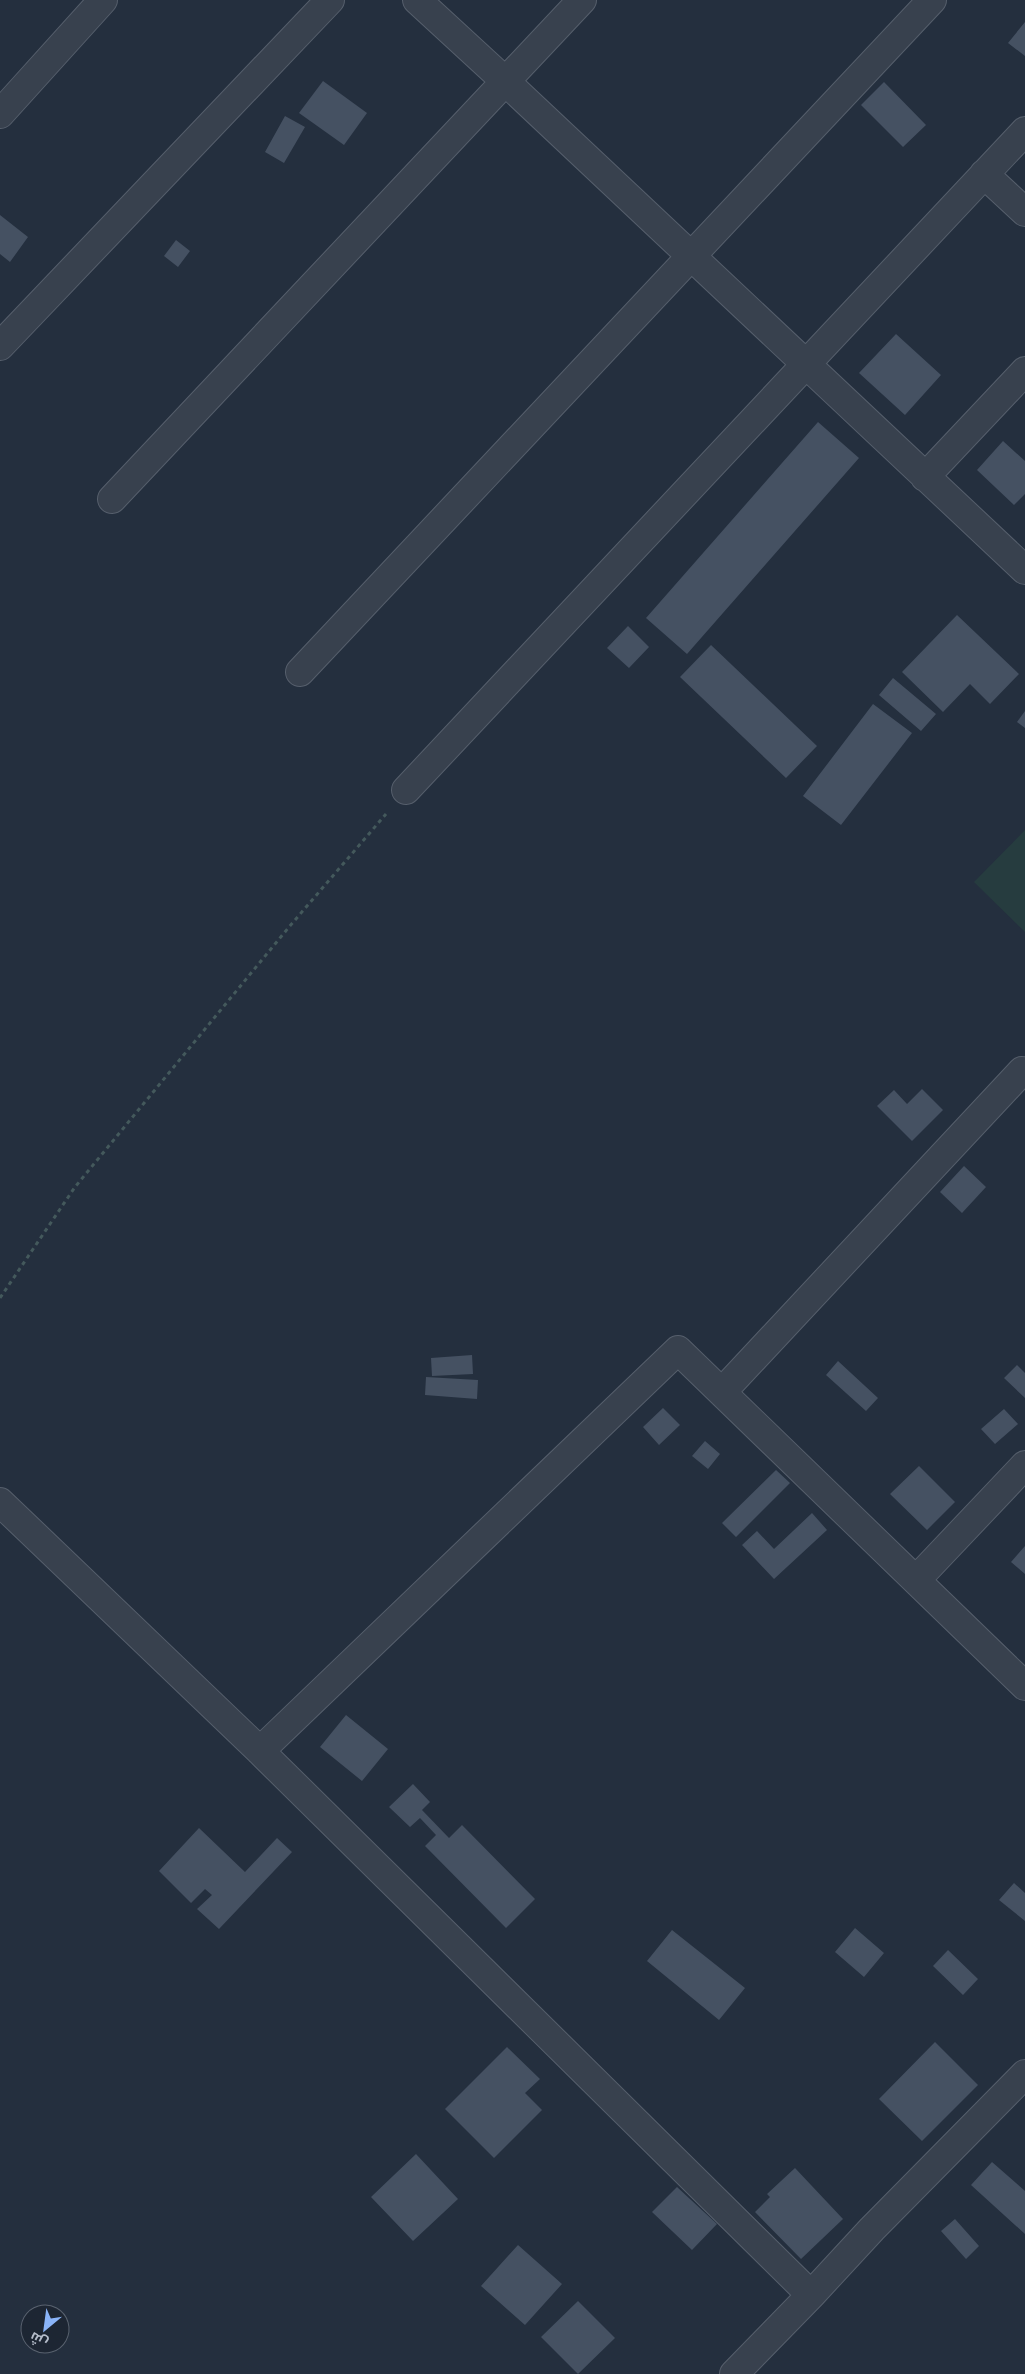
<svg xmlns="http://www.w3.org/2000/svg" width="1025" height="2374" viewBox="0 0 1025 2374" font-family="'Titillium Web',Cairo,sans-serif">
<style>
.green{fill:#263c3f}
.building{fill:#455162}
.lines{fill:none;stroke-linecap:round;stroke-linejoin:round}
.minor-casing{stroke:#565f6c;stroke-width:30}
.path{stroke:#44595c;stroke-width:3;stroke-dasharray:4 4;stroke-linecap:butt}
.minor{stroke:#38414e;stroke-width:28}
</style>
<rect width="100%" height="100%" fill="#242f3e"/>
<path class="green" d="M1025,830V932L974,882Z"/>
<path class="building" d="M1025,22V56L1008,43Z
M323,81L367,113L344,145L299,113Z
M884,82L926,125L903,147L861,105Z
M285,116L305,127L284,163L265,152Z
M0,215L28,237L10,262L0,254Z
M176,240L190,251L178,267L164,256Z
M896,334L941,375L905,415L859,373Z
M818,422L859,458L687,654L646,618Z
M1003,441L1025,461V494L1014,505L977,470Z
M957,615L1019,674L990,704L970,684L943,712L902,672Z
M628,626L649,647L629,668L607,648Z
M711,645L817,746L786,778L680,677Z
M893,678L936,714L921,731L879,695Z
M873,704L912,733L841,825L803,796Z
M1025,711V728L1017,722Z
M922,1089L943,1110L912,1141L877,1106L894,1090L907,1104Z
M964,1166L986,1187L962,1213L940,1192Z
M472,1355L473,1374L432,1376L431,1358Z
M838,1361L878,1398L866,1411L826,1375Z
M1017,1365L1025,1373V1398L1004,1378Z
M426,1377L478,1380L477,1399L425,1395Z
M663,1408L680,1425L659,1445L643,1427Z
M1004,1409L1018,1424L995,1444L981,1429Z
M705,1441L720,1454L708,1469L692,1456Z
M919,1466L955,1502L927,1530L890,1494Z
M776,1470L790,1483L736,1537L722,1523Z
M812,1513L827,1530L774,1579L742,1545L757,1531L774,1549Z
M1025,1546V1574L1011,1562Z
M346,1715L388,1749L362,1781L320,1747Z
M413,1784L430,1802L422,1810L449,1838L462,1825L535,1899L506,1928L425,1846L436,1835L420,1818L410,1827L389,1807Z
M199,1828L245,1872L277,1838L292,1852L219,1929L197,1909L212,1895L205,1889L191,1903L159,1871Z
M1014,1883L1025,1893V1921L999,1900Z
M855,1928L884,1953L864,1977L835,1952Z
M672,1930L745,1988L719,2020L647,1961Z
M948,1950L978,1979L963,1995L933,1966Z
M935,2042L978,2085L922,2141L879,2099Z
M507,2047L540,2079L525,2093L542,2110L494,2158L445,2109Z
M416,2154L458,2199L413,2241L371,2197Z
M992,2162L1025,2191V2234L971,2185Z
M795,2168L843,2219L801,2259L755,2212L770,2197L767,2194Z
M677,2187L717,2224L692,2250L652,2212Z
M955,2219L979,2246L966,2259L941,2231Z
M518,2245L562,2284L525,2325L481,2286Z
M578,2301L615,2338L578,2374L541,2337Z"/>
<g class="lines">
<defs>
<path id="minor" d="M417,0L505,81L1025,570
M0,114L103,0
M984,174L1025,212
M0,346L330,0
M925,477L1025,371
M112,499L582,0
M300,672L932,0
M406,790L1025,131
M722,1392L1022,1071L1025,1074
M0,1502L260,1751L811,2295
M916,1580L1025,1465
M260,1751L678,1350L1025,1686
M734,2374L811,2295L872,2229L1025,2074"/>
</defs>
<use href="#minor" class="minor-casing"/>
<path class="path" d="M0,1298L75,1187L289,927L386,814"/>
<use href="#minor" class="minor"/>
</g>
<g transform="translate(45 2329) rotate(209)"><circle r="24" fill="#1d2633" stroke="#59626f"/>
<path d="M0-4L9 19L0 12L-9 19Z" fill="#8ab4f8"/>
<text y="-8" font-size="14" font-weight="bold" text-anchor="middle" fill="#b4bcc9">ش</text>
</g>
</svg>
